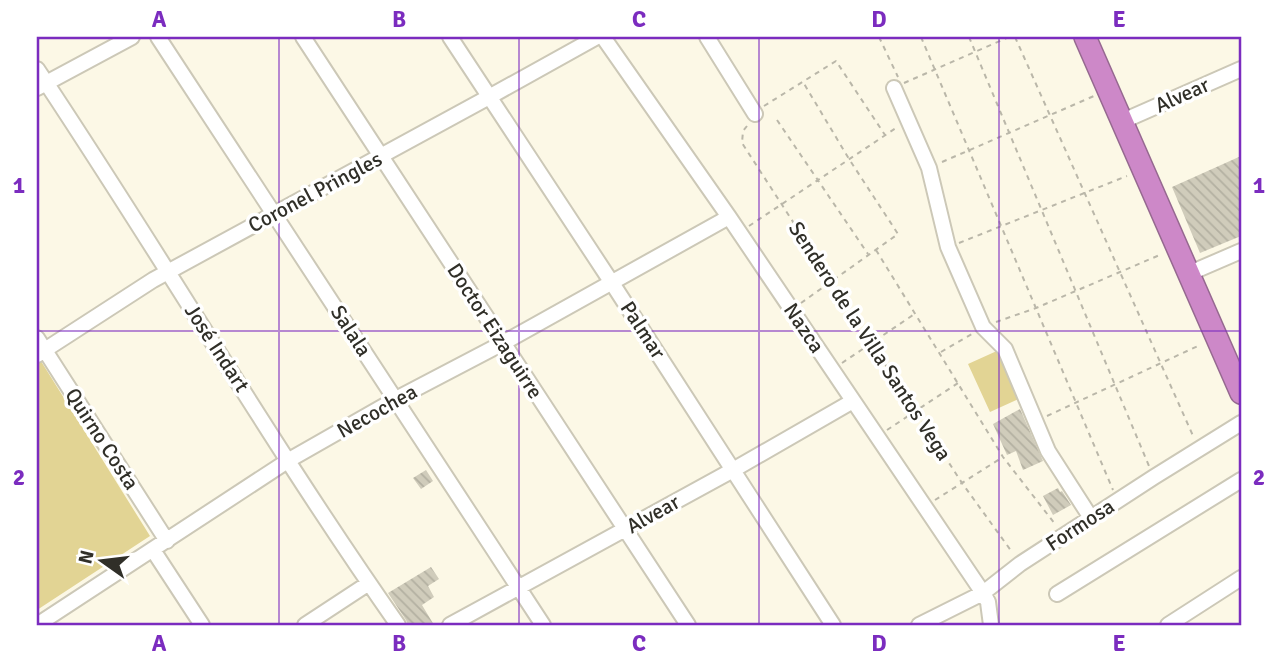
<svg xmlns="http://www.w3.org/2000/svg" width="1278" height="662" viewBox="0 0 1278 662" font-family="Signika,sans-serif">
<style>
.park{fill:#e2d494}
.building{fill:url(#building-back-hatch)}
.lines{fill:none;stroke-linecap:round;stroke-linejoin:round}
.minor-casing{stroke:#ccc8b7;stroke-width:18}
.highway-casing{stroke:#966990;stroke-width:24}
.path{stroke:#bab7a9;stroke-width:2;stroke-dasharray:5 5;stroke-linecap:butt}
.minor{stroke:#fff;stroke-width:14}
.highway{stroke:#cd88c8;stroke-width:21}
.grid{fill:none;stroke:#7b2cbf;stroke-width:2;stroke-opacity:0.55}
.labels{text-anchor:middle;dominant-baseline:central;stroke-width:7;stroke-linejoin:round;paint-order:stroke}
.street-label{font-size:21px;fill:#302f28;stroke:#fff}
.neatline{fill:none;stroke:#7b2cbf;stroke-width:2.5}
.grid-label{font-size:23px;text-anchor:middle;font-weight:bold;fill:#7b2cbf}
</style>
<defs>
<pattern id="building-back-hatch" width="6" height="6" patternUnits="userSpaceOnUse" patternTransform="scale(1.75)"><rect width="6" height="6" fill="#d0ccbb"/><path d="M-1 5l2 2M0 0l6 6M5-1l2 2" fill="none" stroke="#b3b0a1"/></pattern>
</defs>
<rect width="100%" height="100%" fill="#fcf8e6"/>
<path class="park" d="M999,350L1021,398L990,412L968,364Z
M39,358L150,536L37,610V360Z"/>
<path class="building" d="M1241,156V236L1200,253L1172,187Z
M1020,409L1043,461L1023,470L1016,451L1007,455L993,424Z
M426,470L433,481L421,489L413,478Z
M1058,488L1060,492L1062,491L1071,505L1053,515L1043,496Z
M431,567L439,579L428,586L434,597L422,605L434,625H408L406,620L388,593Z"/>
<g class="lines">
<defs>
<path id="minor" d="M158,37L543,625
M303,37L688,625
M450,37L612,283L833,625
M603,37L729,217L983,593L988,602L991,625
M707,37L755,114
M37,69C160,253 271,444 398,625
M37,88L132,37
M894,88L929,168L948,247L983,327L1005,349L1048,451L1091,518
M1123,121L1241,69
M1190,273L1241,251
M37,338L167,541
M37,355L153,280L489,97L597,37
M153,550L202,625
M1057,594L1241,480
M37,625L289,460L396,399L503,343L729,217
M305,625L369,583
M450,625L733,470L853,401
M919,625L983,593L1020,564L1154,477L1241,423
M1168,625L1241,578"/>
<path id="highway" d="M1085,37L1241,393"/>
</defs>
<use href="#minor" class="minor-casing"/>
<use href="#highway" class="highway-casing"/>
<path class="path" d="M879,37L898,77
M921,37L1113,490
M969,37L1149,466
M1015,37L1194,438
M904,83L1009,37
M764,106L836,61L885,135
M777,120L868,254
M747,126L743,131L742,143L962,483L1012,552
M942,162L1094,96
M749,226L896,128
M959,243L1127,176
M876,250L1003,457L1055,524
M801,303L898,234L849,159L803,82
M996,322L1036,308L1162,254
M941,352L972,334
M842,363L916,313
M1047,416L1200,345
M887,430L958,383
M935,500L1003,457"/>
<use href="#minor" class="minor"/>
<use href="#highway" class="highway"/>
</g>
<path class="grid" d="M279,37V625M519,37V625M759,37V625M999,37V625M37,331H1241"/>
<g class="labels">
<g class="street-label">
<text transform="translate(1182 95) rotate(-24)">Alvear</text>
<text transform="translate(315 192) rotate(-28)">Coronel Pringles</text>
<text transform="translate(804 328) rotate(56)">Nazca</text>
<text transform="translate(643 330) rotate(57)">Palmar</text>
<text transform="translate(351 331) rotate(57)">Salala</text>
<text transform="translate(495 331) rotate(57)">Doctor Eizaguirre</text>
<text transform="translate(870 341) rotate(57)">Sendero de la Villa Santos Vega</text>
<text transform="translate(217 348) rotate(57)">José Indart</text>
<text transform="translate(377 411) rotate(-29)">Necochea</text>
<text transform="translate(102 439) rotate(57)">Quirno Costa</text>
<text transform="translate(653 514) rotate(-29)">Alvear</text>
<text transform="translate(1080 525) rotate(-33)">Formosa</text>
</g>
</g>
<rect width="1278" height="662" fill="none" stroke="#ffffff" stroke-width="77"/>
<g transform="translate(102 561) rotate(284)" stroke="#ffffff" stroke-width="5" paint-order="stroke">
<path d="M0-5L12 26L0 18L-12 26Z" fill="#302f28"/>
<text y="-10" font-size="19" font-weight="bold" text-anchor="middle" fill="#302f28">N</text>
</g>
<rect x="38" y="38" width="1202" height="586" class="neatline"/>
<g class="grid-label">
<text x="159" y="27">A</text>
<text x="399" y="27">B</text>
<text x="639" y="27">C</text>
<text x="879" y="27">D</text>
<text x="1119" y="27">E</text>
<text x="19" y="193">1</text>
<text x="1259" y="193">1</text>
<text x="19" y="485">2</text>
<text x="1259" y="485">2</text>
<text x="159" y="651">A</text>
<text x="399" y="651">B</text>
<text x="639" y="651">C</text>
<text x="879" y="651">D</text>
<text x="1119" y="651">E</text>
</g>
</svg>
